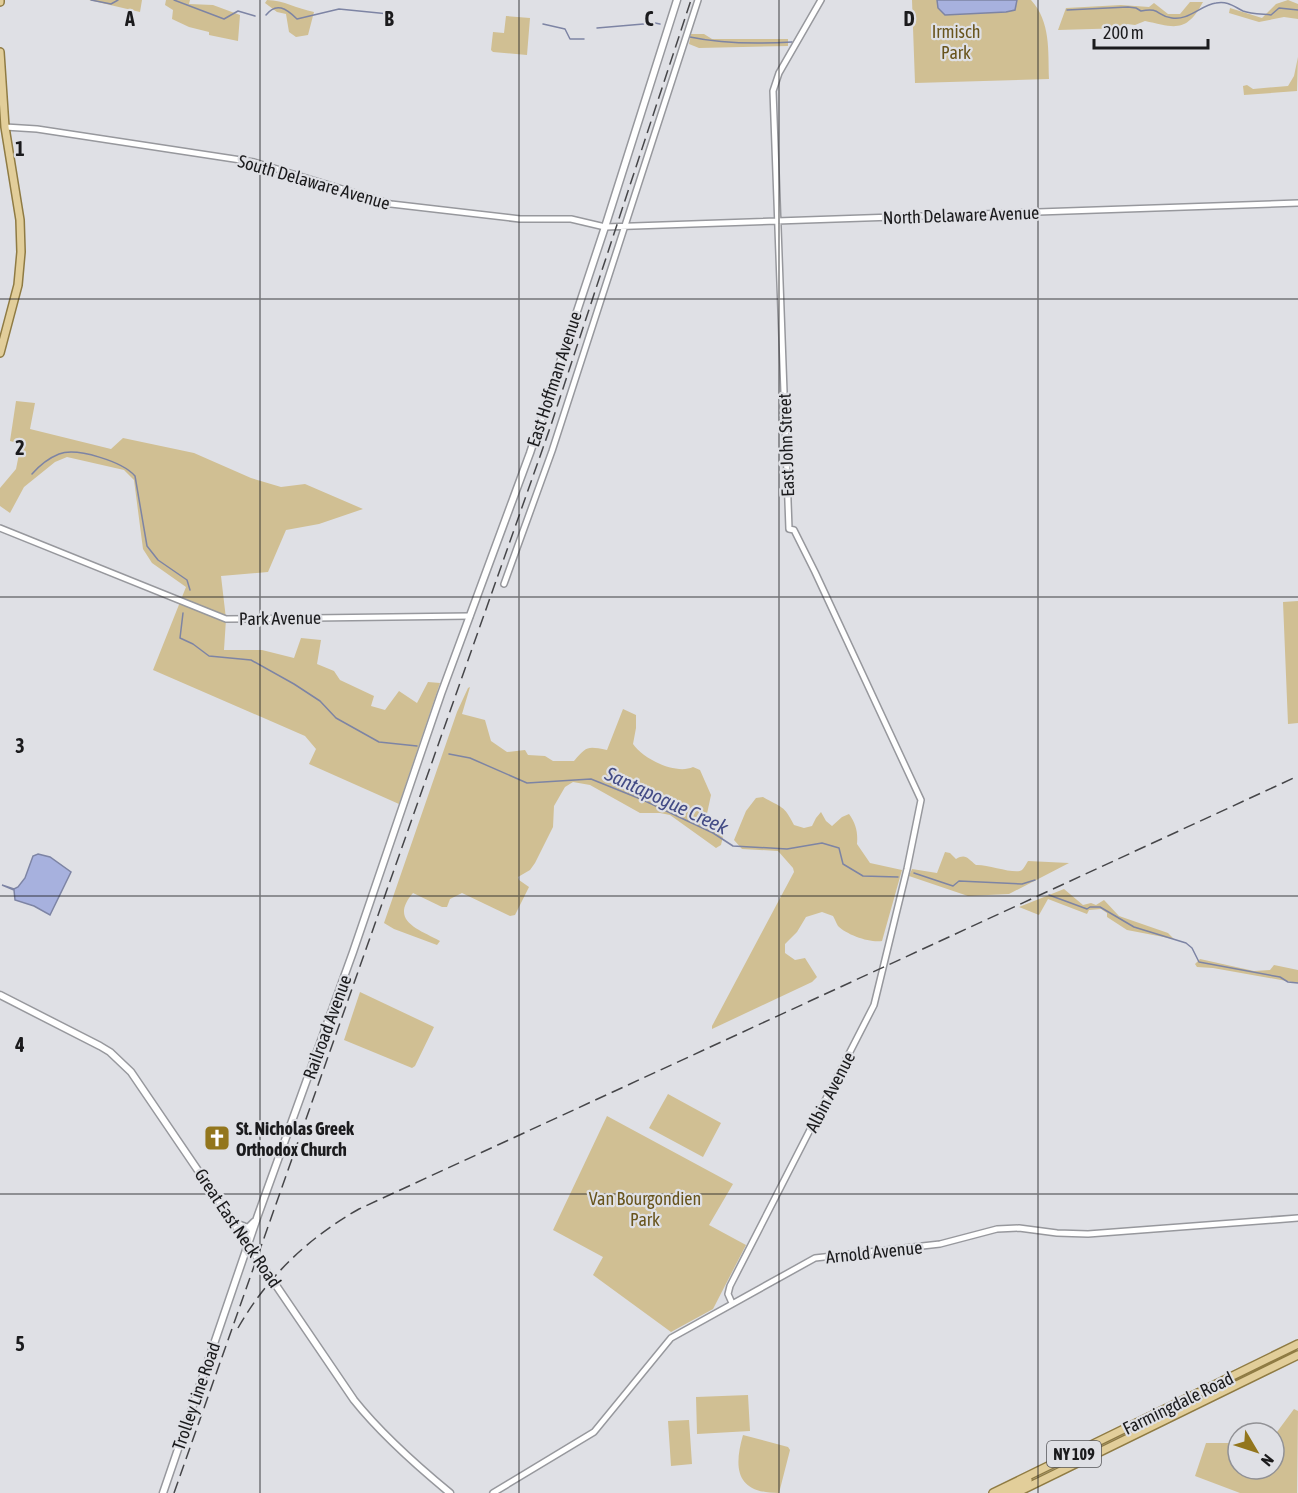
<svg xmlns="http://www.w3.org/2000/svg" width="1298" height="1493" viewBox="0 0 1298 1493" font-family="'Asap Condensed',sans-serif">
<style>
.green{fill:#d0bf93}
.water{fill:#a7b1de;stroke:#7d84a4;stroke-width:1.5}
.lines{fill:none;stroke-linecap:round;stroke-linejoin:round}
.stream{stroke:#7d84a4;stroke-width:1.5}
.tertiary-casing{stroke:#97989d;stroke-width:8}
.secondary-casing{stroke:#97989d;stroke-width:9}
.primary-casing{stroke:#8f7b43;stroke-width:10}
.tertiary{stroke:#fff;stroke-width:5}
.secondary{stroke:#fff;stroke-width:6}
.primary{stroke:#e2ce9a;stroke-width:7}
.rail{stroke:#464649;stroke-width:1.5;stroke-dasharray:12 6;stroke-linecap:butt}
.grid{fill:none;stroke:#1b1b1d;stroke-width:1.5;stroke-opacity:0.55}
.labels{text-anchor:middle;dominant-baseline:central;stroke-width:4.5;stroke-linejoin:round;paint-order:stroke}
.shield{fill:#dfe0e5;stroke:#565659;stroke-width:1.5}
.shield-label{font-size:16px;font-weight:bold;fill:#1b1b1d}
.park-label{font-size:18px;fill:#68541d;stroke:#dfe0e5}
.street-label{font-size:18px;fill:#1b1b1d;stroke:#dfe0e5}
.poi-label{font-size:18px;font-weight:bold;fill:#1b1b1d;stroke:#dfe0e5;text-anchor:start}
.water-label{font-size:20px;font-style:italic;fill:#434b85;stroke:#dfe0e5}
.grid-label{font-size:20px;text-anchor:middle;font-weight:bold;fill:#1b1b1d;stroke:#dfe0e5;stroke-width:4.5;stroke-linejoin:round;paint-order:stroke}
</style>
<rect width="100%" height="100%" fill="#dfe0e5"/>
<path class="green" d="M89,0H142L140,12Z
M166,0H190L189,4L213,5L240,15L238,41L209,35V32L189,27L172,19L173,10L165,5Z
M267,0C284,0 297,9 314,12L308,35L296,37L289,32L286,14L277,12L265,3Z
M912,0H1031C1051,22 1048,51 1049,79L915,83Z
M1288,0L1298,4V19L1284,17L1259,22L1229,13L1230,8L1262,18L1276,4Z
M1190,2H1203C1186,34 1174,27 1145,21L1135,25L1127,24L1126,28L1058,30L1066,8L1121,5L1149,7L1154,3L1168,14H1180Z
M506,16L530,18L527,55L493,52L491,50L493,32L504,33Z
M691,34H704L712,39H788V46L699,48L689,44Z
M1298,57L1297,91L1244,95L1243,86L1247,85L1253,89L1288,86L1294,76Z
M16,401L35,403L30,429L111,449L123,438L194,453L251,478L281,487L305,484L363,509L319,524L286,530L268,572L221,576L226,619L224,650H262L294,658L301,638L321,640L317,664L334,671L340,680L374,696L371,706L385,710L399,691L417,703L428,682L440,683L399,804L309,764L316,749L305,736L153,670L186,587L152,563L143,549L134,480L124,470L67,457L55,462L24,487L10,513L0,506V488L16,469L21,444L10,441Z
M1298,601V723L1288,724L1283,602Z
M470,687L462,714L485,720L491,741L507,752L525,750L528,755L545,756L553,761H574C587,746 587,746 607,750L623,709L636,715V728L633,744C643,759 676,775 693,767L700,770L711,795L705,823L724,832L721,845L716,848L670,815L660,813H640L590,785L573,782L565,787L554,806L553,827L535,863L530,870L518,877L519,880L529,887L515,915L510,916L462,893L450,899L447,907H442L413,893C389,921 418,929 440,941L437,945L394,929L384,923L457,712L468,688Z
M763,797C782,808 784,805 794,825L804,828L812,826L816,818L821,812L826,821L832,826L842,817L849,814C856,824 858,832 857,844L870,863L902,870L882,941C870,943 847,935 838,926C836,923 835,919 833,916L822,912L806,917L797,932L785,944V953L795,960L805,958L817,977L812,982L712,1029V1026L794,872L793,868L778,851L742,849L734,840L746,811L756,798Z
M945,852L950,853L956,859C966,853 968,859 976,865C987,864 1016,875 1022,870C1024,868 1026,864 1028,861L1069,863L1009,894L968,896L909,876L912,869L937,873Z
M1064,889L1083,905L1091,903L1096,905L1104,900L1119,916L1168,933L1174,939L1127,930L1107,917V913L1101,909L1089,910L1087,914L1048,899L1039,915L1019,907Z
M1200,959L1254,971L1270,970L1274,965L1298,970V983L1213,968L1197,967L1195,964Z
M360,992L434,1027L415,1066L412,1068L344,1040Z
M668,1094L721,1123L703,1157L649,1128Z
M607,1116L733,1184L709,1225L746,1245L713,1309L671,1332L593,1275L603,1257L553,1230Z
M748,1395L750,1431L697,1434L696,1397Z
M1294,1409L1298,1411L1297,1493H1240L1195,1476L1206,1443H1238V1469H1274V1436Z
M689,1420L692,1464L671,1466L668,1421Z
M743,1435L788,1447L790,1450L779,1493C737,1493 733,1470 743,1435Z"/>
<path class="water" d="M937,0H1017L1015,10L1006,12L945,15L938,8Z
M38,854L50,857L71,872L50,915L34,906L15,900L14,890L2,885L14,889L18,887L25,878L33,856Z"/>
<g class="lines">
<path class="stream" d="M91,0L111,4L118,0
M174,0L224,19L238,11L255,16
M1067,10L1128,7L1136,8L1141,11C1161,7 1156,16 1172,18C1188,21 1201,5 1216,3C1228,1 1233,6 1243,11C1251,14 1262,14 1271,15L1279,8L1298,10
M266,15C276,2 286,8 297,19L339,9L389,14
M543,24L565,29L570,39H584
M597,28L655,23L660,24
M690,37C723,44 759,44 792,42
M32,474C39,466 49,458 59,454C77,447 123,462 135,476L147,546L158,560L187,580L190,590
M183,613L180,638L193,644L209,656L251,660L294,684L320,701L336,718L379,742L417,746
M449,754L470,758L527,783L591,779L643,800L713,833L733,846L787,849L822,843L839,848L843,864L863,876L898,877
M914,873L953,886L959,881L1022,884L1035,880
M1049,895L1087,909L1090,907H1100L1134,927L1186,943L1192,948L1199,962L1280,977L1288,982L1298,983"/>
<defs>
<path id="tertiary" d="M5,127L37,129L254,162L391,204L520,219H571L605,227L1298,203
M0,528L226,619L470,616
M504,584L552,451L698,0
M732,1303L728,1294L730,1286L874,1005L907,869L921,800L815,572L794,530L789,529L773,91L779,73L821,0
M493,1493L594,1432L671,1338L815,1258L940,1244L997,1229L1019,1228L1057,1233L1088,1234L1298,1218"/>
<path id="secondary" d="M0,995L100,1046L110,1052L131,1072L354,1400C381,1434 416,1465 450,1493
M235,1223L248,1228L254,1222
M163,1493L258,1215L353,952L441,694L530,453L605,227L677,0"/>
<path id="primary" d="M0,2V0
M0,52L5,127L20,220L21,252L18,285L0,353
M993,1493L1298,1344
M1005,1493L1028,1480
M1016,1493L1298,1355"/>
</defs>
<use href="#tertiary" class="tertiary-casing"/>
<use href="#secondary" class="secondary-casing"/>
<use href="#primary" class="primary-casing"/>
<use href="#tertiary" class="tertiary"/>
<use href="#secondary" class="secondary"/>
<use href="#primary" class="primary"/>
<path class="rail" d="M238,1328C267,1277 308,1238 359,1209L1298,776
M174,1493L550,428L691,0"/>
</g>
<path class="grid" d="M260,0V1493M519,0V1493M779,0V1493M1038,0V1493M0,299H1298M0,597H1298M0,896H1298M0,1194H1298"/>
<defs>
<symbol id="church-square" viewBox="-11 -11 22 22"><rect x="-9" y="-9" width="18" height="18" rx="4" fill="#93761d" stroke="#dfe0e5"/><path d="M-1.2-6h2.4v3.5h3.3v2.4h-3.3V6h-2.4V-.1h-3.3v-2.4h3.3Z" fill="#fff"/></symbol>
</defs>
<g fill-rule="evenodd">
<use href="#church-square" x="202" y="1123" width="30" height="30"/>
</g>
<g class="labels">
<rect class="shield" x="1047" y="1441" width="54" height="26" rx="4.5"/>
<g class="shield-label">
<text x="1074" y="1454">NY 109</text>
</g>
<g class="park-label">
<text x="956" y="31">Irmisch<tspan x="956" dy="21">Park</tspan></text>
<text x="645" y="1198">Van Bourgondien<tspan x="645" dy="21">Park</tspan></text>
</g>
<g class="street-label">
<text transform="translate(314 182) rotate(16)">South Delaware Avenue</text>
<text transform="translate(961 215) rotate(-2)">North Delaware Avenue</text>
<text transform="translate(554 379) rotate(-72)">East Hoffman Avenue</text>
<text transform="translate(786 445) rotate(-92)">East John Street</text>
<text transform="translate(280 618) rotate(-1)">Park Avenue</text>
<text transform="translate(327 1027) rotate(-70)">Railroad Avenue</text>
<text transform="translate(830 1092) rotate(-63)">Albin Avenue</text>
<text transform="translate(238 1228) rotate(56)">Great East Neck Road</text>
<text transform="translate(874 1252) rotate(-6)">Arnold Avenue</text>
<text transform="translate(196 1396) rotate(-71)">Trolley Line Road</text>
<text transform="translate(1178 1403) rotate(-26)">Farmingdale Road</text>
</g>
<g class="poi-label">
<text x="236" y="1128">St. Nicholas Greek<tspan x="236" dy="21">Orthodox Church</tspan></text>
</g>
<g class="water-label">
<text transform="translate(667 800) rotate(25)">Santapogue Creek</text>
</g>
</g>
<g class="grid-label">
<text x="130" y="26">A</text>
<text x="389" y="26">B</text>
<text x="649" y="26">C</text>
<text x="909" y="26">D</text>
<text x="20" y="156">1</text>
<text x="20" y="455">2</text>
<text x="20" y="753">3</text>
<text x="20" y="1052">4</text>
<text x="20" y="1351">5</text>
</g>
<g transform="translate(1256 1451) rotate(129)"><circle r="28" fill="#dfe0e5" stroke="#919195" stroke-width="1.5"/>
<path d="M0-4.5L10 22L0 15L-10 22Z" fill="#93761d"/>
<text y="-9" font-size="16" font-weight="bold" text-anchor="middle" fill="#1b1b1d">N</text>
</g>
<path d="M1094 39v9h114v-9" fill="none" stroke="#1b1b1d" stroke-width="3"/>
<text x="1103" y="39" font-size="18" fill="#1b1b1d" stroke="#dfe0e5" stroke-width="4.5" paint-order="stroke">200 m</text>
</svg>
